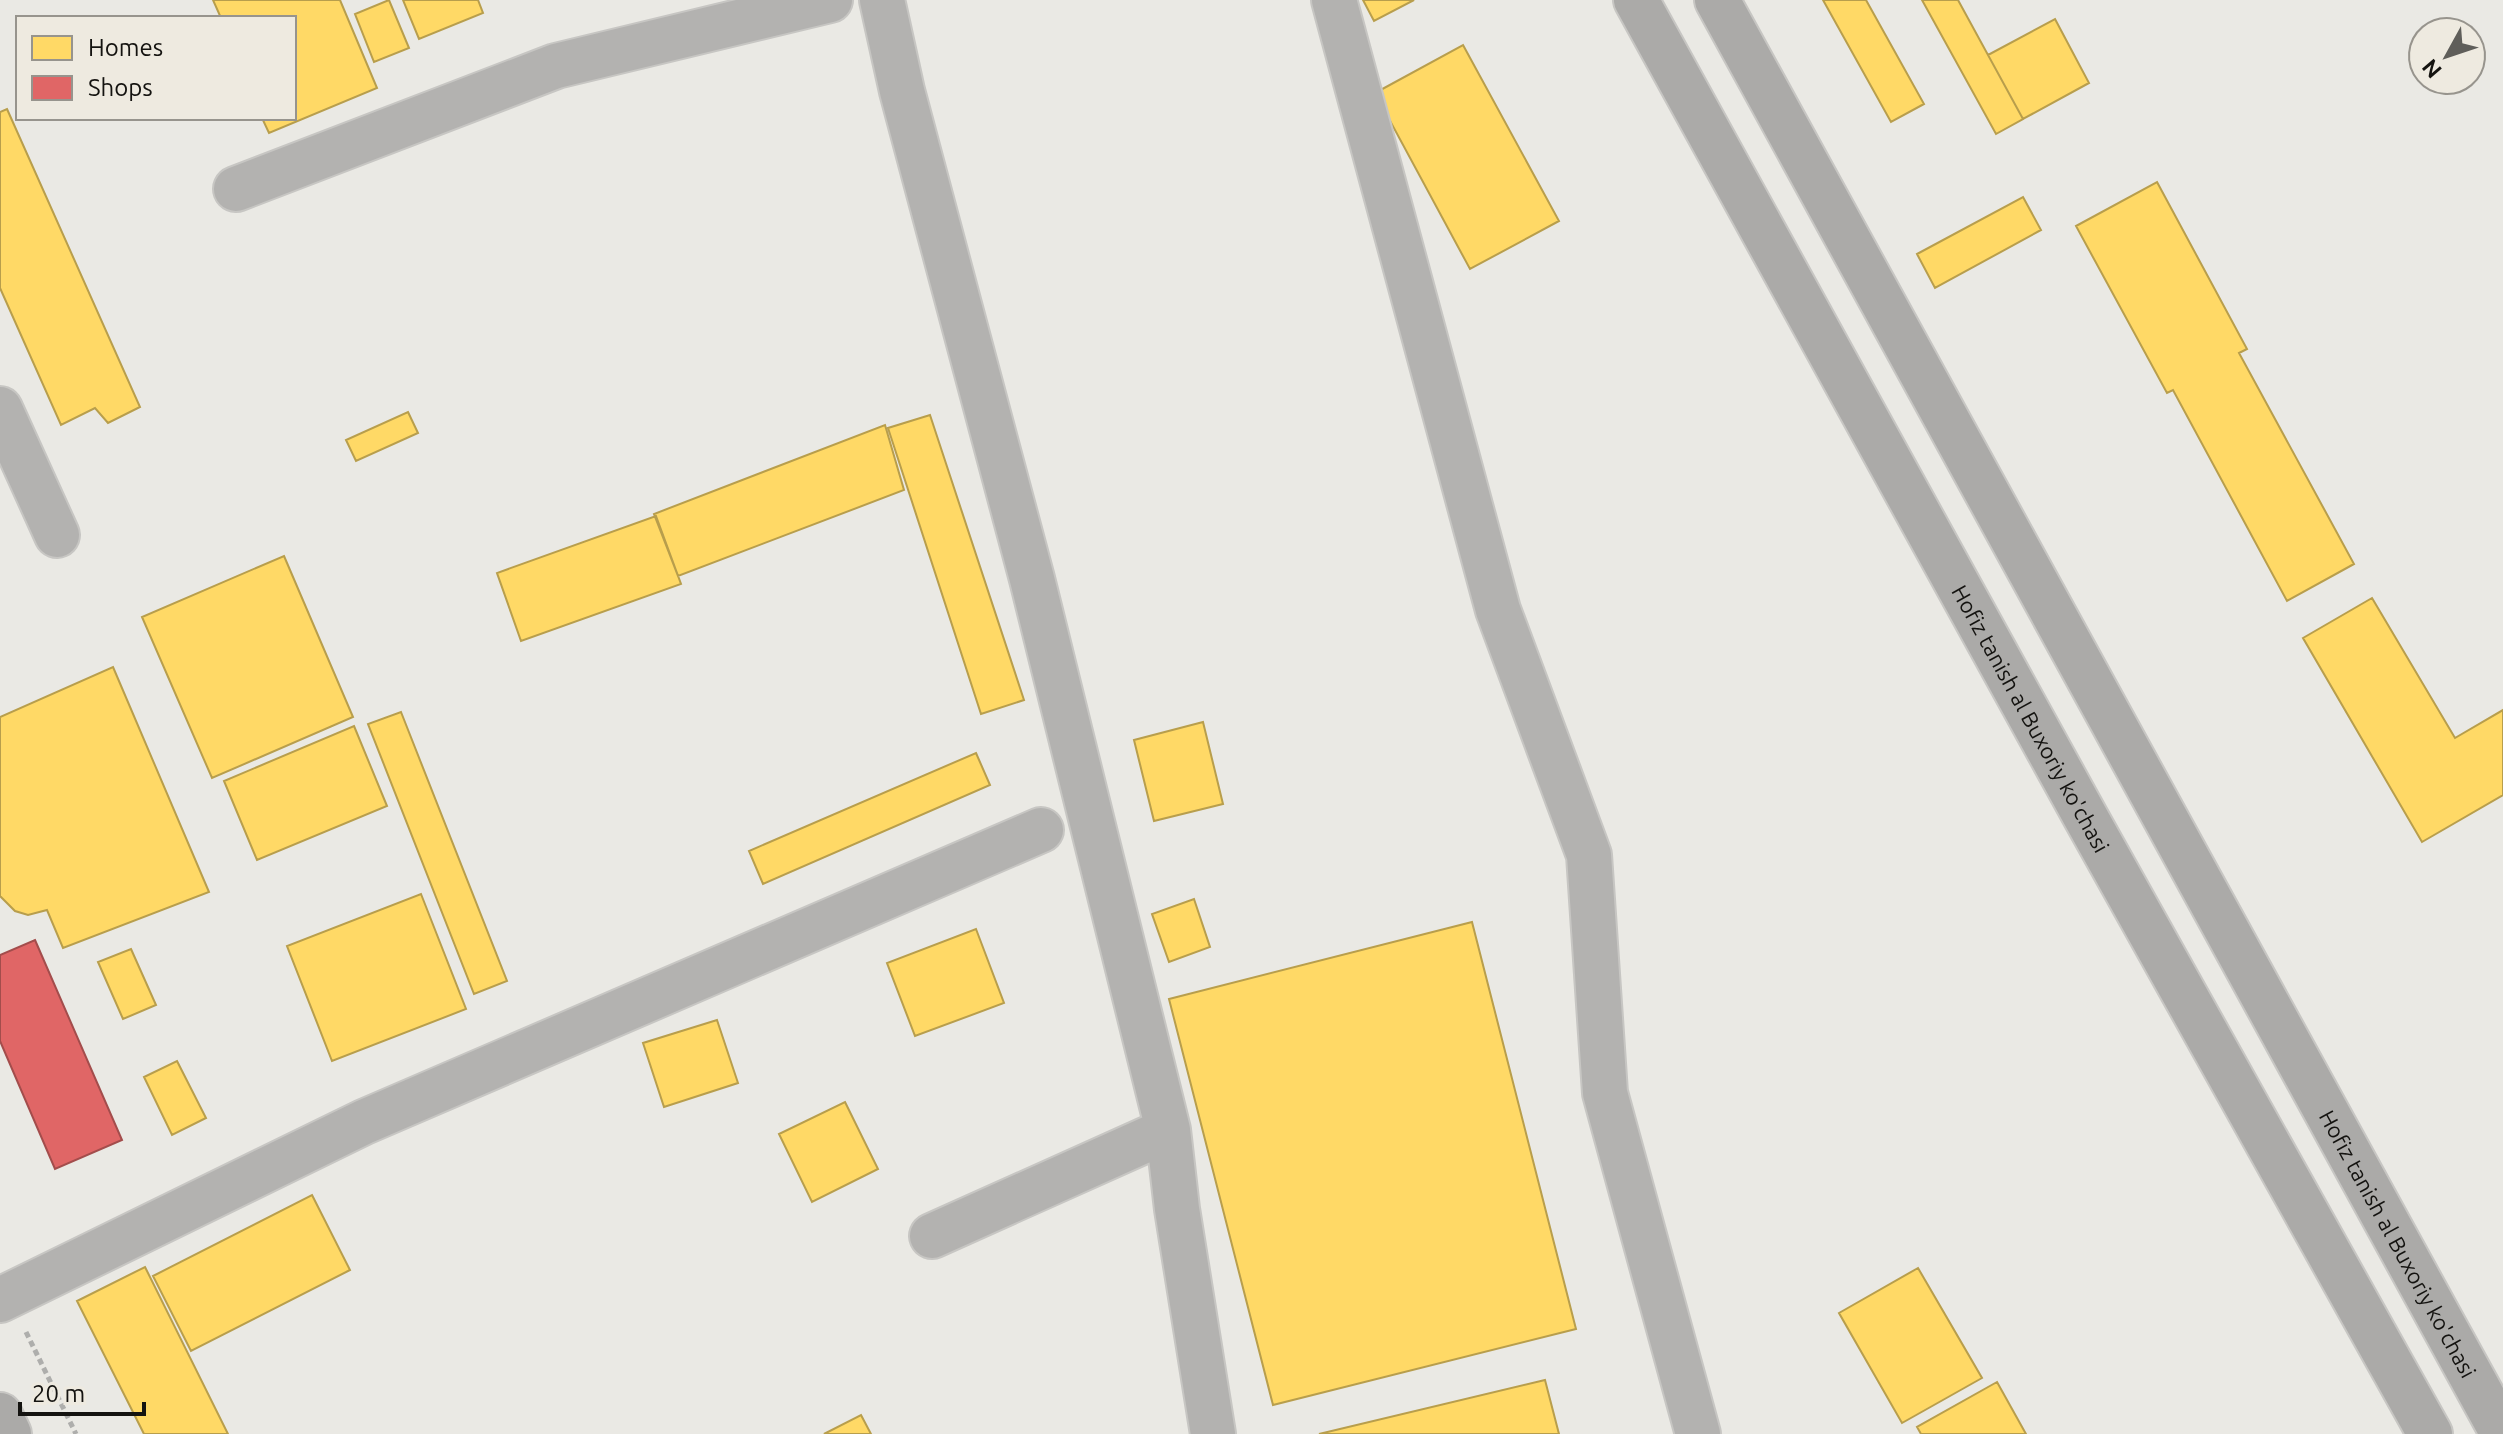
<svg xmlns="http://www.w3.org/2000/svg" width="2503" height="1434" viewBox="0 0 2503 1434" font-family="Ubuntu,sans-serif">
<style>
.homes{fill:#ffd966;stroke:#b89e4c;stroke-width:2}
.shops{fill:#e06666;stroke:#a34d4c;stroke-width:2}
.lines{fill:none;stroke-linecap:round;stroke-linejoin:round}
.minor-casing{stroke:#c7c6c3;stroke-width:48}
.major-casing{stroke:#c7c6c3;stroke-width:48}
.path{stroke:#aeaeac;stroke-width:5;stroke-dasharray:6 4;stroke-linecap:butt}
.minor{stroke:#b3b2b0;stroke-width:44}
.major{stroke:#abaaa8;stroke-width:44}
.labels{text-anchor:middle;dominant-baseline:central;stroke-width:8;stroke-linejoin:round;paint-order:stroke}
.street-label{font-size:22px;fill:#141310;stroke:#eeeae0}
</style>
<rect width="100%" height="100%" fill="#eae9e4"/>
<path class="homes" d="M213,0H340L377,88L269,133L262,118H294V18H221Z
M389,0L409,48L374,62L355,14Z
M403,0H478L483,13L419,39Z
M1363,0H1414L1374,21Z
M1823,0H1866L1924,104L1891,122Z
M1922,0H1958L2023,119L1996,134Z
M2055,19L2089,83L2023,119L1988,55Z
M1463,45L1559,221L1470,269L1375,93Z
M7,109L140,407L108,423L95,408L61,425L0,288V112Z
M2157,182L2247,349L2239,353L2354,564L2287,601L2173,390L2167,393L2076,226Z
M2023,197L2041,230L1935,288L1917,254Z
M408,412L418,433L356,461L346,440Z
M930,415L1024,700L981,714L888,428Z
M885,425L904,490L678,576L654,514Z
M656,516L681,584L521,641L497,573Z
M284,556L353,717L212,778L142,617Z
M2372,598L2455,738L2503,710V795L2422,842L2303,638Z
M113,667L209,892L63,948L47,910L28,915L15,911L0,896V717Z
M401,712L507,981L474,994L368,724Z
M1203,722L1223,804L1154,821L1134,740Z
M354,726L387,806L257,860L224,781Z
M976,753L990,785L763,884L749,851Z
M421,894L466,1009L332,1061L287,946Z
M1194,899L1210,947L1169,962L1152,914Z
M1472,922L1576,1329L1273,1405L1169,999Z
M976,929L1004,1003L915,1036L887,963Z
M131,949L156,1005L123,1019L98,962Z
M717,1020L738,1083L664,1107L643,1043Z
M177,1061L206,1118L172,1135L144,1077Z
M845,1102L878,1169L812,1202L779,1134Z
M312,1195L350,1270L191,1351L153,1276Z
M145,1267L228,1434H144L77,1301Z
M1918,1268L1982,1378L1902,1423L1839,1313Z
M1545,1380L1559,1434H1319Z
M1997,1382L2026,1434H1921L1917,1427Z
M861,1415L871,1434H824Z"/>
<path class="shops" d="M35,940L122,1140L55,1169L0,1041V955Z"/>
<g class="lines">
<defs>
<path id="minor" d="M882,0L902,91L1032,579L1168,1130L932,1236
M1334,0L1498,610L1589,855L1605,1093L1698,1434
M236,189L556,66L830,0
M0,409L57,535
M1168,1130L1177,1209L1213,1434
M0,1300L364,1122L1041,830"/>
<g id="major">
<path id="s1" d="M1636,0L2085,816L2430,1434"/>
<path id="s2" d="M1717,0L2503,1434"/>
<path d="M0,1415L9,1434"/>
</g>
</defs>
<use href="#minor" class="minor-casing"/>
<use href="#major" class="major-casing"/>
<path class="path" d="M26,1332L76,1434"/>
<use href="#minor" class="minor"/>
<use href="#major" class="major"/>
</g>
<g class="labels">
<g class="street-label">
<text stroke="none"><textPath href="#s1" startOffset="820">Hofiz tanish al Buxoriy ko'chasi</textPath></text>
<text stroke="none"><textPath href="#s2" startOffset="1418">Hofiz tanish al Buxoriy ko'chasi</textPath></text>
</g>
</g>
<rect x="16" y="16" width="280" height="104" fill="#eeeae0" stroke="#97948d" stroke-width="2"/>
<rect x="32" y="36" width="40" height="24" fill="#ffd966" stroke="#97948d" stroke-width="2"/>
<text x="88" y="56" font-size="24" fill="#141310">Homes</text>
<rect x="32" y="76" width="40" height="24" fill="#e06666" stroke="#97948d" stroke-width="2"/>
<text x="88" y="96" font-size="24" fill="#141310">Shops</text>
<g transform="translate(2447 56) rotate(230)"><circle r="38" fill="#eeeae0" stroke="#97948d" stroke-width="2"/>
<path d="M0-6L14 30L0 20L-14 30Z" fill="#5f5e5a"/>
<text y="-12" font-size="22" font-weight="bold" text-anchor="middle" fill="#141310">N</text>
</g>
<path d="M20 1402v12h124v-12" fill="none" stroke="#141310" stroke-width="4"/>
<text x="32" y="1402" font-size="24" fill="#141310" stroke="#eeeae0" stroke-width="6" paint-order="stroke">20 m</text>
</svg>
